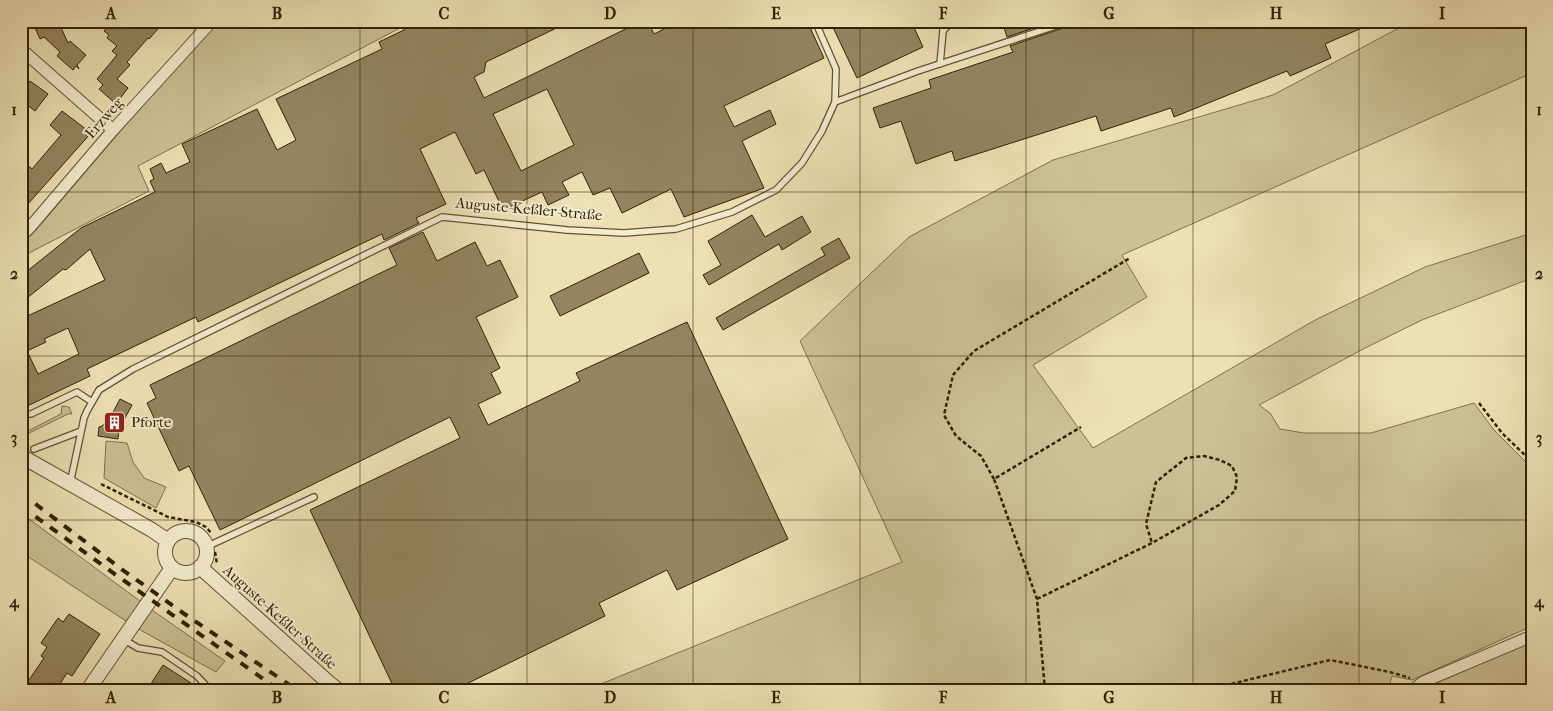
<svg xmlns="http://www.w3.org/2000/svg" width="1553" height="711" viewBox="0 0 1553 711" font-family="'IM FELL French Canon',serif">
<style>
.green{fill:#cdc096;stroke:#80704e}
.building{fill:#948460;stroke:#332106;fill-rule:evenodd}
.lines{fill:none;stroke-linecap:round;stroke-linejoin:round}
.service-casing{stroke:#625132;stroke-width:8}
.minor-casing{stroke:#625132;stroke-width:13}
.tertiary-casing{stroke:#625132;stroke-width:16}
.path{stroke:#332106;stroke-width:2.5;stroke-dasharray:4 2.5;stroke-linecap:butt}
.service{stroke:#f3ebce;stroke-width:5.5}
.minor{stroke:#f3ebce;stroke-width:11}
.tertiary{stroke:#f3ebce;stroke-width:14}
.rail{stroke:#332106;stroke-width:4;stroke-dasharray:9 9;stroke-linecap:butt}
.grid{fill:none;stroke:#332106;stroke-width:1;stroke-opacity:0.55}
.labels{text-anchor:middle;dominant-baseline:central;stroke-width:4;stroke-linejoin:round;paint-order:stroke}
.street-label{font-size:15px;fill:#332106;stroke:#f3ebce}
.poi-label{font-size:15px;fill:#332106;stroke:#f3ebce;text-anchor:start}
.neatline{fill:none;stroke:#332106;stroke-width:2}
.grid-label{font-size:16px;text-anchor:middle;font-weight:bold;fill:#332106}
</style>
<rect width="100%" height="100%" fill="#ede0b4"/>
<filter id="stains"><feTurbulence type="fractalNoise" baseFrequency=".004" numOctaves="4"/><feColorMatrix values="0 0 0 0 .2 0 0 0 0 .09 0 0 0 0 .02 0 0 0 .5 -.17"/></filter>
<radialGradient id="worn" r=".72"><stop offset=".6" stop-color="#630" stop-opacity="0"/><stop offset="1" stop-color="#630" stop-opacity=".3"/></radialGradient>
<path class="green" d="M218,21H395L398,29L138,166L149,191L29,253L21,262V233L22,232L31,236L117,135Z
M1412,21H1532V73L1122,255L1147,297L1033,365L1093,448L1317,319L1425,267L1532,233V278L1422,320L1367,347L1259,405L1270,413L1280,429L1304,433H1371L1474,403L1494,430L1532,468V626L1412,680L1392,676L1388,690H586L902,562L800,341L909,237L1053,160L1273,95Z
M62,406L69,407L72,414H68L25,435L21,434V429L26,432L61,414Z
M106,441L127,443L133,462L144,478L166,487L156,508L104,478Z
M21,513L152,610L225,661L216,672L135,627L21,552Z
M1532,641V690H1424L1451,674Z"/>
<path class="building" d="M32,21H58L68,43L70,41L86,55L77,65L79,69L76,66L73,70L57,56L60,52L44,37L40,39Z
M113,21H117L125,28L131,21H165L149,39L148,38L127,62L130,65L117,79L128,88L116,104L99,89L103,85L97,79L117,55L112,51L117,46L107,38L109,35L104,31Z
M400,21H571L486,62L484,72L474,77L484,98L642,21H648L654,34L680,21H807L824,58L724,106L734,127L770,110L776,124L742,141L764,188L684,217L671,189L622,213L610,188L593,195L582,172L562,182L569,195L548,205L542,192L503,210L484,170L476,174L455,132L420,149L446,204L416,218L419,223L384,240L382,234L198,322L196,317L87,369L90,376L21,409V319L105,280L90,249L66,270L63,269L21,303V276L81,228L155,192L150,181L154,179L150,169L161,163L166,173L190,162L182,144L257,109L277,150L296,140L276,99L382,49L379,42L404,30ZM547,89L574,145L521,171L493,114ZM68,328L79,354L38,374L27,351L46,342L44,339Z
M830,21H911L923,47L857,78Z
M1002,21H1055L1007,37Z
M1076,21H1090L1091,27L1108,21H1378L1325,44L1331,58L1290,76L1287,71L1174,117L1171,108L1101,131L1096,116L955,161L952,151L916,164L901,121L880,128L873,108L931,88L929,80L1013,52L1010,46L1072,25Z
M30,81L48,94L35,111L21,100V92Z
M62,111L91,133L27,205L21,200V160L32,169L61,135L50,125Z
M752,215L765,237L802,216L811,232L782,250L779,244L709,285L703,275L721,265L708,241Z
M423,232L437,261L475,242L487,266L500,260L518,297L476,317L500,368L491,373L501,393L478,404L488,425L580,381L576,373L687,322L788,539L677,590L667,570L599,603L605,616L454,690H395L310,510L460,438L450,417L220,530L189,466L179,471L147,403L156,398L150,385L397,265L389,248Z
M839,238L850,258L723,330L716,318L825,255L821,248Z
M639,253L649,273L560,316L550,296Z
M120,399L132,405L119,429L118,439L98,436L99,427L102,426L110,418Z
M69,614L100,634L72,676L67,673L56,690H22L44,658L41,656L47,647L41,643L58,618L63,622Z
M163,665L191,683L186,690H147Z"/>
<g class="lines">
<defs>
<path id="service" d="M943,31L952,21
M940,64L943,31L942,21
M835,102L918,71L1071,21
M31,414L77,392L92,402
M34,449L81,431
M70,484L84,418L87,411L99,390L133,369L442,217L567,230L624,233L676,229L732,212L776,190L802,163L822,131L835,102L836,69L815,21
M206,547L314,497
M123,639L138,648L162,652L197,676L210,690"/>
<path id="minor" d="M21,49L113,130
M21,236L31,226L113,130L212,21
M1413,690L1423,682L1532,636"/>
<path id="tertiary" d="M21,456L152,530L168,541
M165 552a21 21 0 1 1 42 0a21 21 0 1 1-42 0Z
M200,567L329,683L338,690
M88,690L172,568"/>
</defs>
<use href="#service" class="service-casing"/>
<use href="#minor" class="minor-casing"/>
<use href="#tertiary" class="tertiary-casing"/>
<path class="path" d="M1479,403L1502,433L1532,462
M994,479L981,456L956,436L944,415L953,375L974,351L1130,258
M101,484L168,517L196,522L206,527L212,534
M215,552L217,564
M1037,599L1152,543L1219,505L1235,491L1237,477L1232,466L1220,460L1204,456L1186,458L1156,482L1146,524L1152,543
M1045,690L1037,599L994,479L1081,427
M1206,690L1330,660L1390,672L1410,678"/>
<use href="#service" class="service"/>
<use href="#minor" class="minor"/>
<use href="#tertiary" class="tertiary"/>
<path class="rail" d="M21,493L120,568L183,613L297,690
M21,506L116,575L279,690"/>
</g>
<path class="grid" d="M194,21V690M360,21V690M527,21V690M693,21V690M860,21V690M1026,21V690M1193,21V690M1359,21V690M21,192H1532M21,356H1532M21,520H1532"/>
<defs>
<symbol id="building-square" viewBox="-11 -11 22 22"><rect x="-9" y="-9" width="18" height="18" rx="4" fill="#8f2418" stroke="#f3ebce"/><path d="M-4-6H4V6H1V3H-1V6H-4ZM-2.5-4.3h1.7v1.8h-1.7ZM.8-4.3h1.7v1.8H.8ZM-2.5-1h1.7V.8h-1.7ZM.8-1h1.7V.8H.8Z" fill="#fff"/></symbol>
</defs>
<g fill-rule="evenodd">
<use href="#building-square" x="102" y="410" width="25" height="25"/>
</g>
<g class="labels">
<g class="street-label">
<text transform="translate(104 118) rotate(-49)">Erzweg</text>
<text transform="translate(529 209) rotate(5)">Auguste-Keßler-Straße</text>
<text transform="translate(280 617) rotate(42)">Auguste-Keßler-Straße</text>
</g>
<g class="poi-label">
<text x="131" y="422">Pforte</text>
</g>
</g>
<rect width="1553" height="711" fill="none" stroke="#ede0b4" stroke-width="55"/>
<rect x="28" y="28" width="1498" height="656" class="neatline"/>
<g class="grid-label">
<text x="111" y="19">A</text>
<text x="277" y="19">B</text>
<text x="444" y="19">C</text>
<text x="610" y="19">D</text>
<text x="776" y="19">E</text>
<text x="943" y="19">F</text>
<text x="1109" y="19">G</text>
<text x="1276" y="19">H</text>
<text x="1442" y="19">I</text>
<text x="14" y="115">1</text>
<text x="1539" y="115">1</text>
<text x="14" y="279">2</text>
<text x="1539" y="279">2</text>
<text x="14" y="443">3</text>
<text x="1539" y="443">3</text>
<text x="14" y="607">4</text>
<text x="1539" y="607">4</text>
<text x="111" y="703">A</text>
<text x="277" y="703">B</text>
<text x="444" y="703">C</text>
<text x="610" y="703">D</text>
<text x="776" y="703">E</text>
<text x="943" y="703">F</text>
<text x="1109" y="703">G</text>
<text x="1276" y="703">H</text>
<text x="1442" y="703">I</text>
</g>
<rect width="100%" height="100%" filter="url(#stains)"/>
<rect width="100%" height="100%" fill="url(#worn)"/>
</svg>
